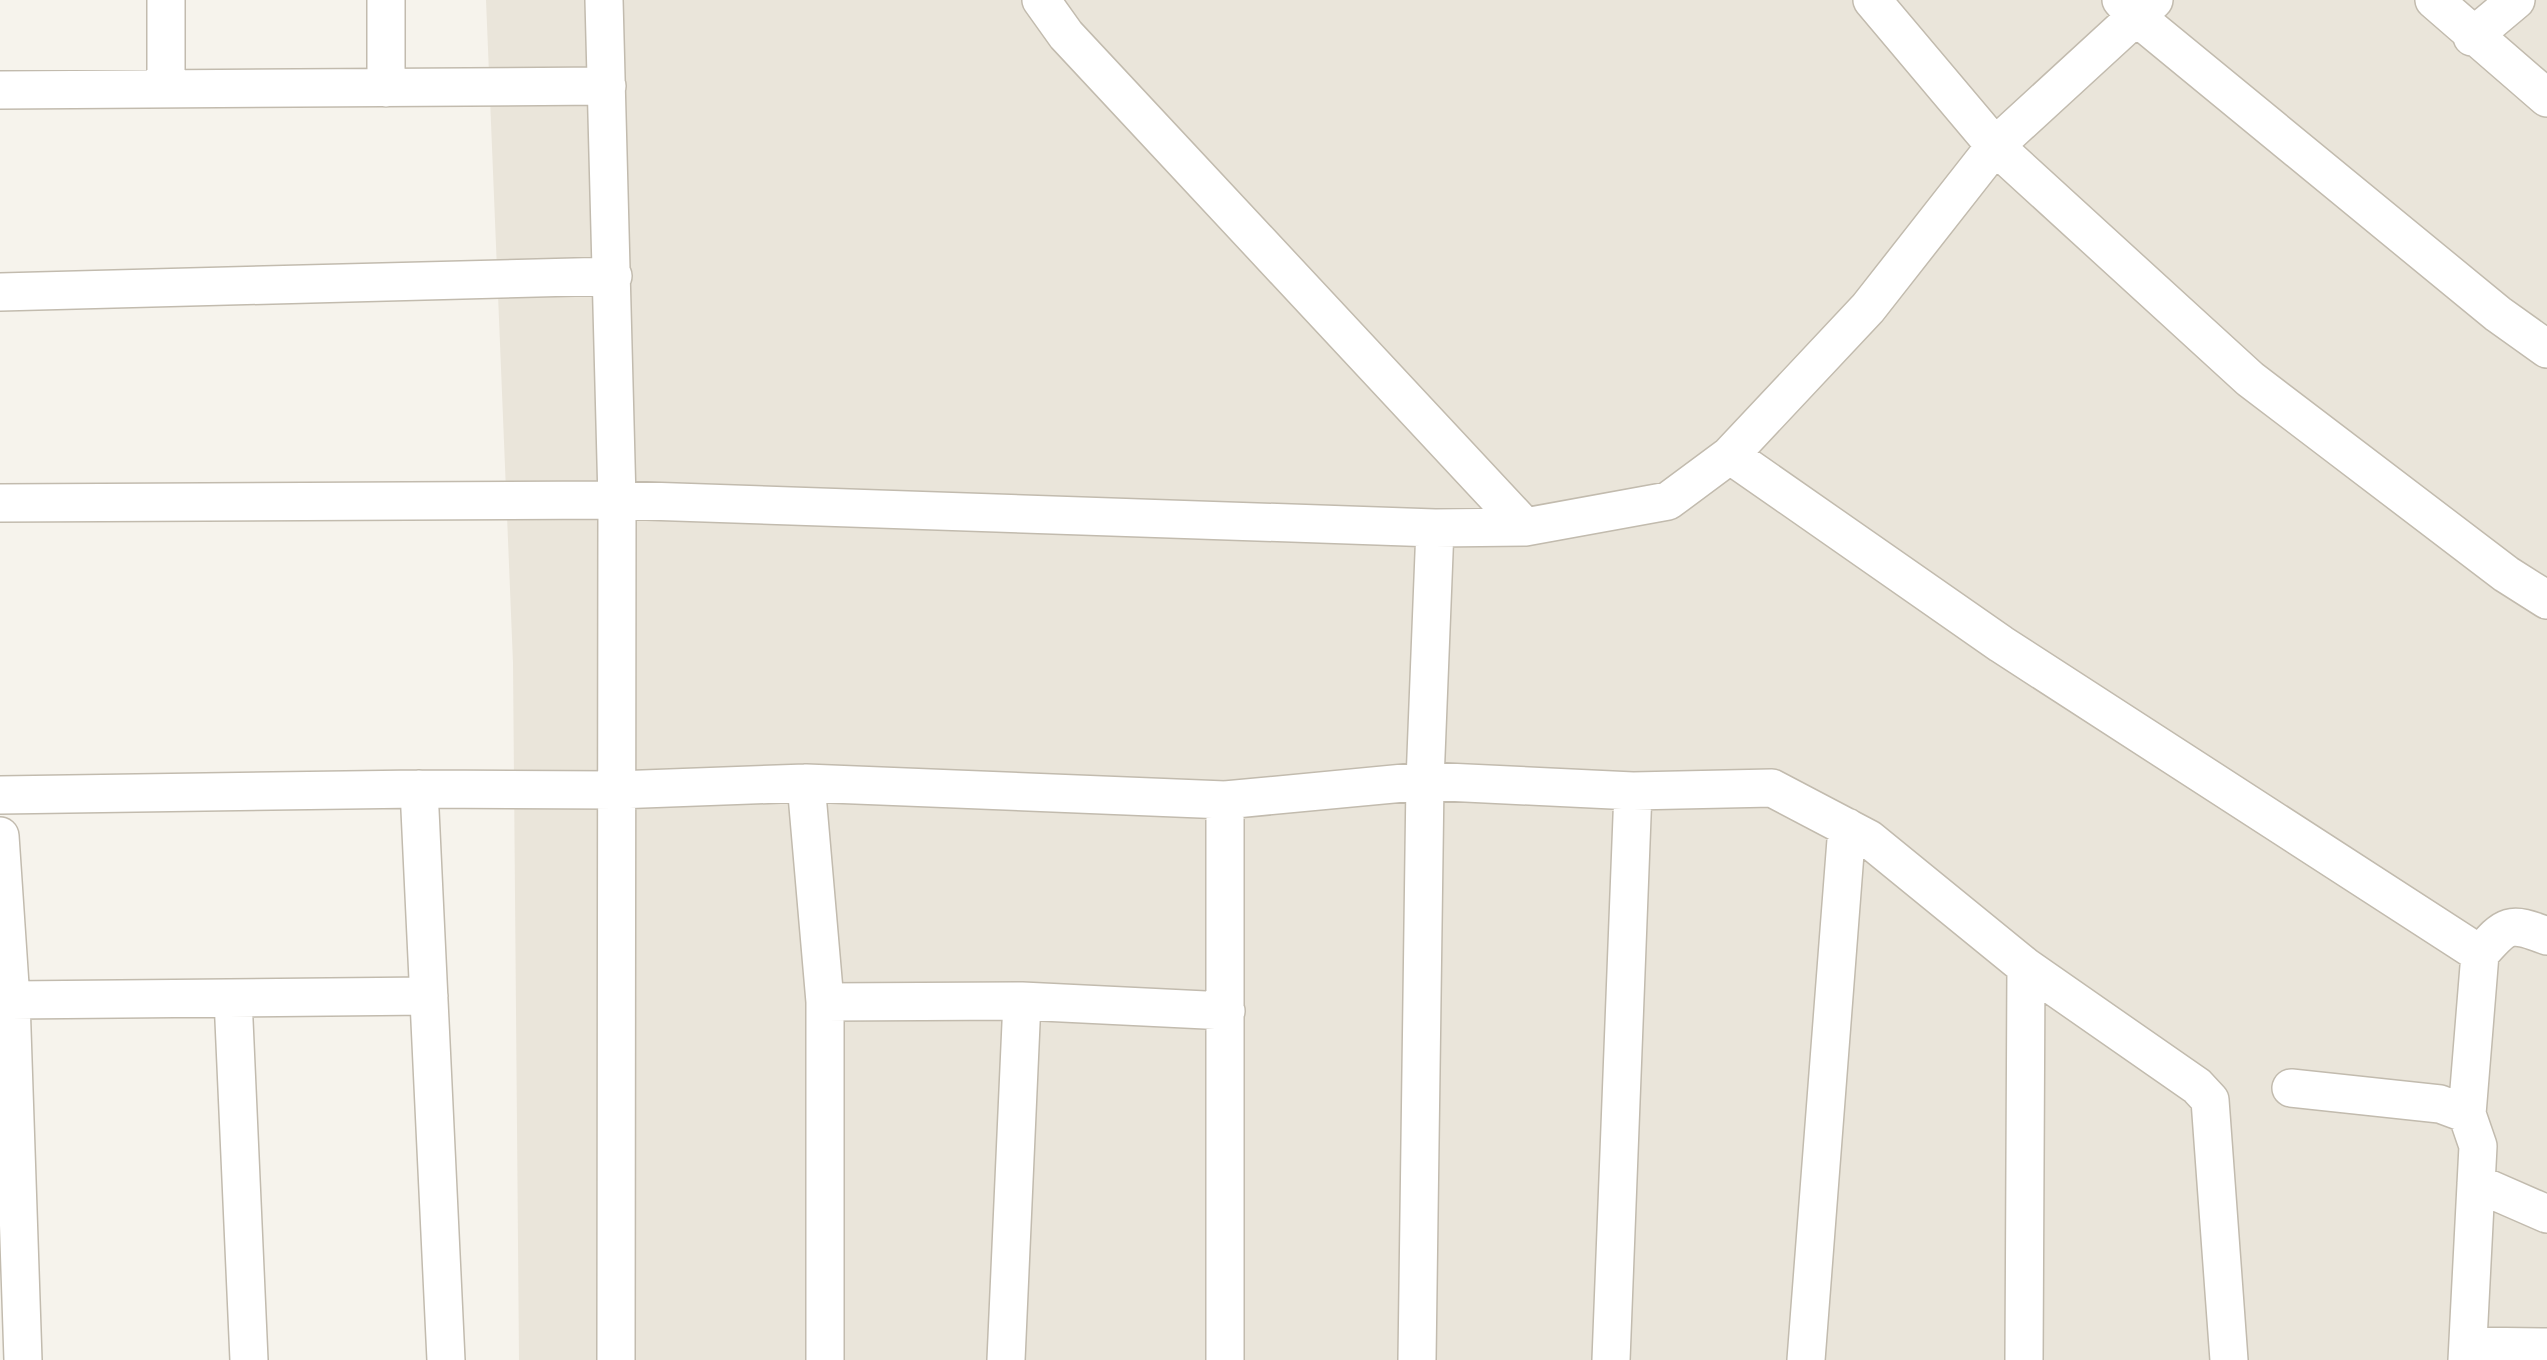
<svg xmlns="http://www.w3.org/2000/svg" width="2547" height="1360" viewBox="0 0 2547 1360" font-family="Montserrat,sans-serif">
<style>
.residential{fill:#eae5da}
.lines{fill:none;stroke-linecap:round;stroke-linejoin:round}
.minor-casing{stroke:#c2bbae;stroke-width:40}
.minor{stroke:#fff;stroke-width:37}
</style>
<rect width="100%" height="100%" fill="#f6f3ec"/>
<path class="residential" d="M486,0H2547V1360H519L513,663Z"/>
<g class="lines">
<defs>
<path id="minor" d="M166,0V89
M386,0V88
M604,0L617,500L616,1360
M1041,0L1066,35L1525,527
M1872,0L1995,146L2250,379L2506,574L2547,600
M2121,0L2134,15L2498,314L2547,349
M2434,0L2547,98
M2472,37L2516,0
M0,90L607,86
M0,292L613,276
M1730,455L2001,644L2480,954L2467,1114L2478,1146L2467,1360
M0,503L617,500L1435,528L1525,527L1668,501L1730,455L1868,308L1995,146L2154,0
M806,783L825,1002V1360
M419,789L446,1360
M0,795L419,789L616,790L806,783L1225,800L1425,781L1633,791L1772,788L1869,839L2026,967L2197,1086L2210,1100L2229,1360
M0,836L11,1000L23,1360
M2480,954C2506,924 2509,921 2547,936
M233,998L249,1360
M11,1000L429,996
M825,1002L1022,1001L1226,1011
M2291,1088L2440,1104L2467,1114
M2476,1183L2547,1214
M2468,1346L2547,1347
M1006,1360L1022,1001
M1225,1360V800
M1417,1360L1425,781L1435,528
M1611,1360L1633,791
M1806,1360L1847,827
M2024,1360L2026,967"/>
</defs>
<use href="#minor" class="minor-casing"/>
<use href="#minor" class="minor"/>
</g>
</svg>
